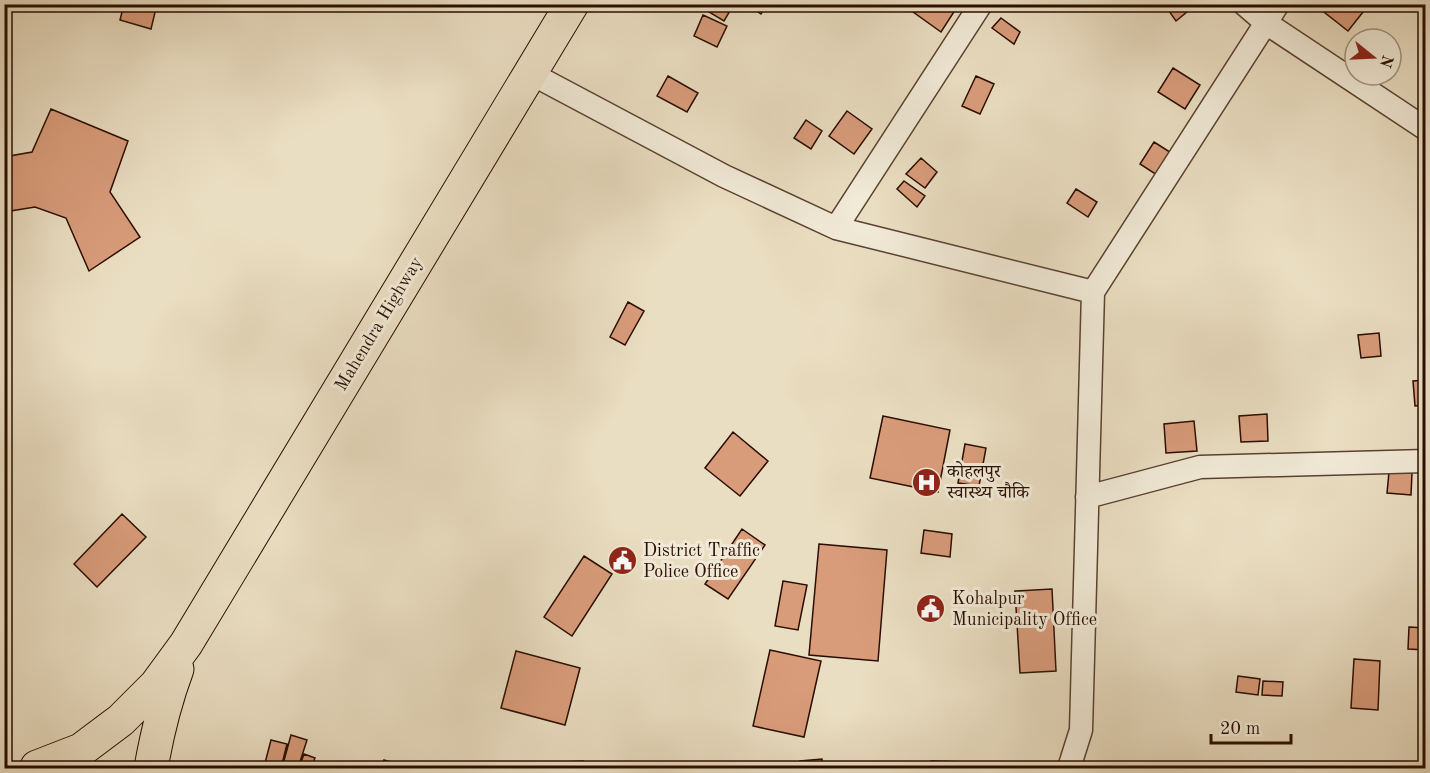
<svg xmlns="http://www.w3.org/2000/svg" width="1430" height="773" viewBox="0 0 1430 773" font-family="'Old Standard TT','Noto Serif Devanagari',serif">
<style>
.building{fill:#d99c7b;stroke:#2a0d00;stroke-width:1.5}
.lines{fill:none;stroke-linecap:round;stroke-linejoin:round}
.minor-casing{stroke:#5a4130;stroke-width:25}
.trunk-casing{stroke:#2a0d00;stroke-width:35}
.minor{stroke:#f1ead7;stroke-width:22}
.trunk{stroke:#eadec2;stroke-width:33}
.labels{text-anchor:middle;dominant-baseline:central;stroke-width:6;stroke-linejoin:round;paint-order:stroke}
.street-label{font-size:18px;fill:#2a0d00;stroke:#f1ead7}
.poi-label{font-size:18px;fill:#2a0d00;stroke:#f1ead7;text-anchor:start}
</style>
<rect width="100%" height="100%" fill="#eadec2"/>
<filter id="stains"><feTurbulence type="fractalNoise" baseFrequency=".00333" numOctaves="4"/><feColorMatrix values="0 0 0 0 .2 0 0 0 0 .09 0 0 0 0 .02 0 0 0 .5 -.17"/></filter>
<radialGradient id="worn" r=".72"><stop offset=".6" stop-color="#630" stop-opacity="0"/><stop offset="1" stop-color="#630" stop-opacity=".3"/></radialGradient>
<path class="building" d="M124,4H157L151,29L120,20Z
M706,4H734L724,21L704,9Z
M746,4H767L761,14Z
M912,4H959L941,32L909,9Z
M1164,4H1184L1188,11L1176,21Z
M1330,4H1354L1363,12L1348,31L1324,12Z
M703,15L727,26L717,47L694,36Z
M1001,18L1020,32L1014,44L992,28Z
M1173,68L1200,85L1185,109L1158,92Z
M668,76L698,93L687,112L657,96Z
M976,76L994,84L980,114L962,106Z
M51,109L128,141L110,192L140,237L89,271L66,218L35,207L4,212V157L32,152Z
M847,111L872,129L854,154L829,136Z
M806,120L822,131L811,149L794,138Z
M1154,142L1173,154L1160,177L1140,164Z
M921,158L937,172L925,188L906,174Z
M904,181L925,196L917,207L897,189Z
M1076,189L1097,202L1088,217L1067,203Z
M628,302L644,311L625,345L610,337Z
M1379,333L1381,356L1361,358L1358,335Z
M1426,380V405L1415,406L1413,381Z
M1267,414L1268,441L1241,442L1239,416Z
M883,416L950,430L938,492L870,478Z
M1194,421L1197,451L1166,453L1164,424Z
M733,432L768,461L740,496L705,468Z
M965,444L986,448L979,486L958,483Z
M1389,472L1412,473L1411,495L1387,493Z
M122,514L146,537L97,587L74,564Z
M742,529L765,545L728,599L705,584Z
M924,530L952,534L950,557L921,553Z
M819,544L887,550L878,661L809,655Z
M584,556L612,574L572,636L544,617Z
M783,581L807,585L798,630L775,626Z
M1052,589L1056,671L1020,673L1015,591Z
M1409,627L1426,628V650L1408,649Z
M770,650L821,661L804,737L753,726Z
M516,651L580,668L565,725L501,708Z
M1354,659L1380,661L1378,710L1351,708Z
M1238,676L1260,679L1258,695L1236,692Z
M1263,681L1283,682L1282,696L1262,695Z
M291,735L307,740L298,768H282Z
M271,740L287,744L281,768L265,763Z
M304,754L315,758L311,768H299Z
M822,759L823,768H801L800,761Z
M384,760L404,766L403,768H381Z
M583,761V768H564V762Z
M931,761L967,762V768H930Z
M796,762L797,768H777V765Z
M895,763H928V768H895Z"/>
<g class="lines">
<defs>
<path id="minor" d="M1244,4L1266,23L1426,129
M530,73L724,176L836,228L1093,292
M836,228L981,4
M1087,497L1200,467L1426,461
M1069,768L1081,730L1093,292L1278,4"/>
<path id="trunk" d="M37,767L81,750L121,720L156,685L186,644L572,4
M151,768C157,734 165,701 177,669"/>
</defs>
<use href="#minor" class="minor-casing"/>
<use href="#trunk" class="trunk-casing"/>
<use href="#minor" class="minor"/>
<use href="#trunk" class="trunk"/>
</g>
<defs>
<symbol id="hospital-disc" viewBox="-11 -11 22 22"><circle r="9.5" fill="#8f2418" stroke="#f1ead7"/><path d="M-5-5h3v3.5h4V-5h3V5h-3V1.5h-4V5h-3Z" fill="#fff"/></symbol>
<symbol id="civic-disc" viewBox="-11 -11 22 22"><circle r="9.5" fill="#8f2418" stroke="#f1ead7"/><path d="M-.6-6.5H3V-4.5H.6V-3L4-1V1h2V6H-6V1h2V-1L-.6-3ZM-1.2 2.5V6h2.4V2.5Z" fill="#fff"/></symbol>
</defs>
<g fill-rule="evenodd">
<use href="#hospital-disc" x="910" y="466" width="33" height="33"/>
<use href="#civic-disc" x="606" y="544" width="33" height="33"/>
<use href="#civic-disc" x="914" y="592" width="33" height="33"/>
</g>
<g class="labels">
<g class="street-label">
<text transform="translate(379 324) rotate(-59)">Mahendra Highway</text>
</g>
<g class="poi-label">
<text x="947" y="472">कोहलपुर<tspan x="947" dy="21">स्वास्थ्य चौकि</tspan></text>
<text x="643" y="551">District Traffic<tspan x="643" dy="21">Police Office</tspan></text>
<text x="952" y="599">Kohalpur<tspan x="952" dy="21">Municipality Office</tspan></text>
</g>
</g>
<rect width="1430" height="773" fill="none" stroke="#eadec2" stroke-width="24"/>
<rect x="6" y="6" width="1418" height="761" fill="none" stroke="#2a0d00" stroke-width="3"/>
<rect x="12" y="12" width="1406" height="749" fill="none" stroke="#2a0d00" stroke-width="1.5"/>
<g transform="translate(1373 57) rotate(108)"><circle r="28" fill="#f1ead7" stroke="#a19281" stroke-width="1.5"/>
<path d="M0-4.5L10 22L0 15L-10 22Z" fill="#8f2418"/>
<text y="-9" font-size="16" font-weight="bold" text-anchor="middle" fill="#2a0d00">N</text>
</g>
<path d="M1211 734v9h80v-9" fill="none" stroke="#2a0d00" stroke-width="3"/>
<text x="1220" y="734" font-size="18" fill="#2a0d00" stroke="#f1ead7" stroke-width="4.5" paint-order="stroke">20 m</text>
<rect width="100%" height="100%" filter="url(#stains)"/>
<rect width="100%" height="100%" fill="url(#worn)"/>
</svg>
